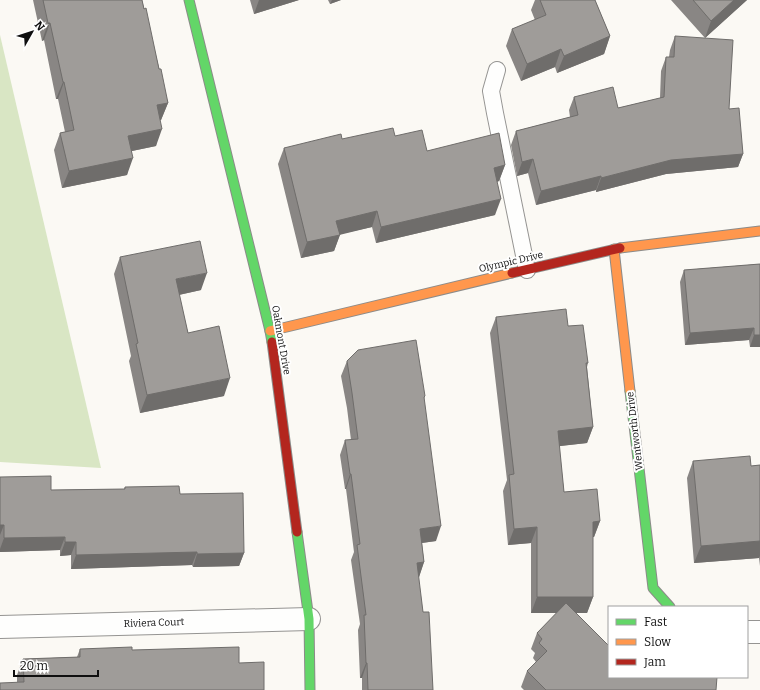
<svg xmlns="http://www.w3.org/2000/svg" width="760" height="690" viewBox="0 0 760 690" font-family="Bitter,serif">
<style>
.forest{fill:#d9e6c4}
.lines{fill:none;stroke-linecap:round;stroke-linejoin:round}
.lane-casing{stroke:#959492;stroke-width:18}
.street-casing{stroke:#959492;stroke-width:24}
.fast-casing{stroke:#8c8b89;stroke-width:11}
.slow-casing{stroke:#8c8b89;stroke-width:11}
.jam-casing{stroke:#8c8b89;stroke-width:11}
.lane{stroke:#fefefd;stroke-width:16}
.street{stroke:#fefefd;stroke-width:22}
.fast{stroke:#63d668;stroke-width:9}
.slow{stroke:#ff974d;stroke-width:9}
.jam{stroke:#b3261e;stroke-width:9}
.wall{fill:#898684}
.shaded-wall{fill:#6f6d6b}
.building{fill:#9f9c99;stroke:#6f6d6b}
.labels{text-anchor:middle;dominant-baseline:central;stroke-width:4;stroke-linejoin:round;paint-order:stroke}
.street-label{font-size:10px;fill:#0f0f0f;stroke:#fff}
</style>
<rect width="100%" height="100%" fill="#fbf9f4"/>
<path class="forest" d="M0,35L101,468L0,462Z"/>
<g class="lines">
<defs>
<path id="lane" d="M497,70L491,91L495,113L527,270"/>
<path id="street" d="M0,627L309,619
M747,632H760"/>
<path id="fast" d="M189,0L270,331L272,342
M630,391L653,588L670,607
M297,532L309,619L310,690"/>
<path id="slow" d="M620,248L760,231
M614,249L630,391
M270,331L512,273"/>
<path id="jam" d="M512,273L620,248
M272,342L297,532"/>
</defs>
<use href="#lane" class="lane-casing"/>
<use href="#street" class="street-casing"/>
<use href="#fast" class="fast-casing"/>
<use href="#slow" class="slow-casing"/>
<use href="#jam" class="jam-casing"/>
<use href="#lane" class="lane"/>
<use href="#street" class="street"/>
<use href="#fast" class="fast"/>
<use href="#slow" class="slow"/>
<use href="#jam" class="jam"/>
</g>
<path class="wall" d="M33,0H142L168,103L161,120H160L156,146L132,151L127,175L62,188L54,150L60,133L65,132L58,99H56L44,40L42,41Z
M250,0H299L254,14Z
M328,0H341L330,4Z
M535,0H595L610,36L604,54L557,73L555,67L521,81L506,46L512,29L535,20L531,10Z
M671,0H747L705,38Z
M675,36L729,109L743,154L738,167L666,174L596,192V190L536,205L528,173L517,176L511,145L516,131L570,117L569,110L574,97L618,108L660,98L661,71L666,57H669L670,50Z
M395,136L427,151L505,165L499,181L497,182L495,215L376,243L372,227L340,234L334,251L301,258L278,164L284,148Z
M120,257L201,290L179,295L188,333L224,396L140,413L129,361L131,356L114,274Z
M760,264V347H750L749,340L685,345L680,282L684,270Z
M496,317L568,326L588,363L587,367L593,427L587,443L559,446L564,492L600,521L594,537H593V597L587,613H576L609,677L716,690H524L521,687L527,671L536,662L533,658L535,653L531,649L537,633L557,613H531V543L508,545L503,491L507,480L490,333Z
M347,361L425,396L424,399L436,541L422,543L424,562L419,577H418L433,690H362V678H360L358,630L360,624L351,560L354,552L346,489H345L340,455L345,440H351L347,408L341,376Z
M693,461L751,466L760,465V566L759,558L694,563L687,478Z
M0,477L51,490L124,489L125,487L180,494L244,553L239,566L193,567L192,565L71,569V555L60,556V550L0,552Z
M80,649L132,650L239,663L264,690L17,682V675L23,659L77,657Z"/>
<path class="shaded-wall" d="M259,0H299L254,14Z
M332,0H341L330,4Z
M734,0H747L705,38L711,21Z
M48,23H50L44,40L42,41Z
M610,36L604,54L557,73L564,56Z
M561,49L555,67L521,81L527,64Z
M63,82H64L58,99H56Z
M168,103L161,120L151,122L157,105Z
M162,129L156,146L122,153L128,136Z
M743,154L738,167L666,174L596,192L601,178L671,160Z
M133,158L127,175L62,188L69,171Z
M533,159L528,173L517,176L522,162Z
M505,165L499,181L488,184L494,168Z
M601,176L596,190L536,205L541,191Z
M501,199L495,215L376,243L381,227Z
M377,211L372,227L331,237L336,221Z
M340,235L334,251L301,258L307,242Z
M207,273L201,290L169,297L176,279Z
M754,328L749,340L685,345L690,333Z
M754,335H760V347H750Z
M230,378L224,396L140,413L147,395Z
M593,427L587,443L552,447L558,431Z
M350,474H351L346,489H345Z
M600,521L594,537L587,538L593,522Z
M0,525H4L0,535Z
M441,526L436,541L414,544L420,529Z
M537,527L531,543L508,545L514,529Z
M65,537L60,550L0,552V549L4,538Z
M760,541V556L759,558L694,563L701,546Z
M65,542H76L71,555L60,556Z
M197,552L192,565L71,569L76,555Z
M244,553L239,566L193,567L197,554Z
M424,562L419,577L411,578L417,563Z
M537,597H593L587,613H531Z
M366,663H367L362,678H360Z"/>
<path class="building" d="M43,0H142L144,9L146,8L159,69H161L168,103L157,105L162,129L128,136L133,158L69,171L60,133L74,130L64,82H63L50,23H48Z
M540,0H595L610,36L564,56L561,49L527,64L512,29L546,15Z
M693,0H734L711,21Z
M675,36L733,40L729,109L739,108L743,154L671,160L601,178V176L541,191L533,159L522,162L516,131L578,115L574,97L613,87L618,108L664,97L666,57H674Z
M393,128L395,136L422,130L427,151L499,133L505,165L494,168L501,199L381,227L377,211L336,221L340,235L307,242L284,148L341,134L342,139Z
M200,241L207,273L176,279L188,333L219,326L230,378L147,395L136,344L138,343L120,257Z
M760,264V335H754V328L690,333L684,270Z
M566,309L568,326L583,325L588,363H586L593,427L558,431L564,492L597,489L600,521L593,522V597H537V527L514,529L509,475L514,474L496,317Z
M416,340L425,396L424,397L441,526L420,529L424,562L417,563L423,612H429L433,690H368L367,663H366L364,615H366L357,545L360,544L351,474H350L345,440L358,439L352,393L347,361L358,350Z
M750,456L751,466L760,465V541L701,546L693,461Z
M51,476V490L125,489V487L179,486L180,494L243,493L244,553L197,554V552L76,555V542H65V537L4,538V525H0V477Z
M566,603L609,646V677H640V678L641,677H717L716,690H546L527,671L547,651L539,643L542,639L537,633Z
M132,647V650L239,647V663L264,662V690H0V683L24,682L23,659L80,657V649Z"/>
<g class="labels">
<g class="street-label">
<text transform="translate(511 262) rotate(-13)">Olympic Drive</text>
<text transform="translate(281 340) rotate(80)">Oakmont Drive</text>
<text transform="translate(635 431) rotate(-97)">Wentworth Drive</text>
<text transform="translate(154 623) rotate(-2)">Riviera Court</text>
</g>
</g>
<rect x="608" y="606" width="140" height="72" fill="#ffffff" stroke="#9f9f9f"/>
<rect x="616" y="619" width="20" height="6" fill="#63d668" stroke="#9f9f9f"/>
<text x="644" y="626" font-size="12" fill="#0f0f0f">Fast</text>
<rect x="616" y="639" width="20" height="6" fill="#ff974d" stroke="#9f9f9f"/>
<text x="644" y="646" font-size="12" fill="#0f0f0f">Slow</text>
<rect x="616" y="659" width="20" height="6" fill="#b3261e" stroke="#9f9f9f"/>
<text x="644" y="666" font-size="12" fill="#0f0f0f">Jam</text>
<g transform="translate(32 32) rotate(51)" stroke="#ffffff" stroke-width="3" paint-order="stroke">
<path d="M0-3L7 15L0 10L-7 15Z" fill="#0f0f0f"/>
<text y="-6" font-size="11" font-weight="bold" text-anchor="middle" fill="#0f0f0f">N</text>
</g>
<path d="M14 670v6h84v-6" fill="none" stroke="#0f0f0f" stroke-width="2"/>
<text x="20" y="670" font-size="12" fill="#0f0f0f" stroke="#ffffff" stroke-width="3" paint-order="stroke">20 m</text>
</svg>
